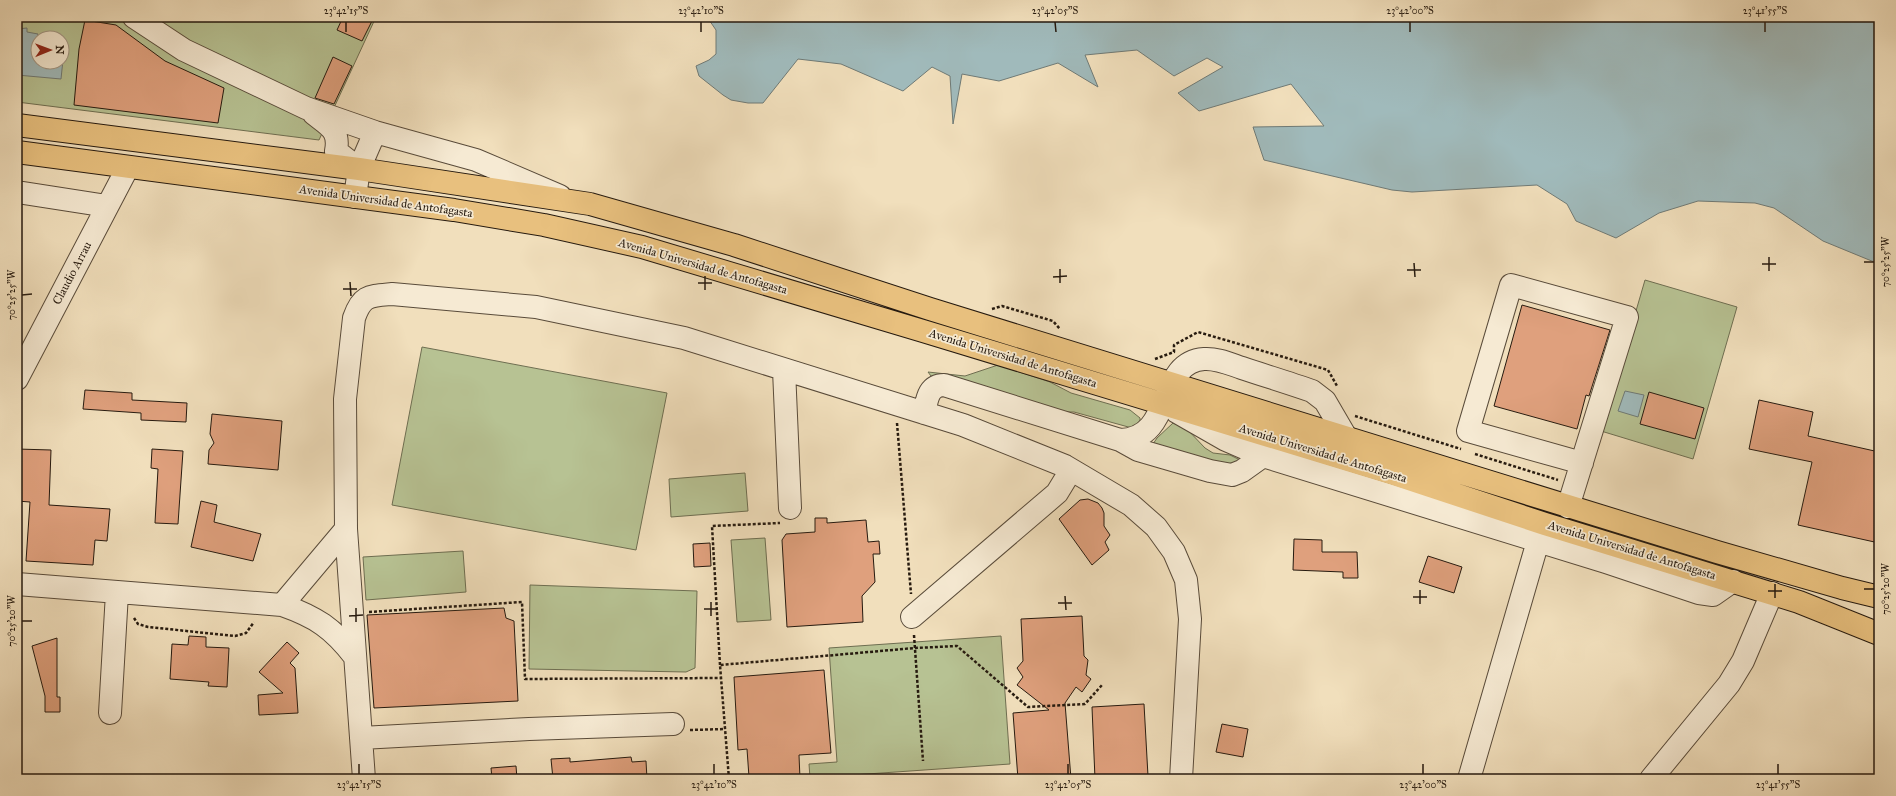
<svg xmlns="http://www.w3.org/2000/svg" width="1896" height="796" viewBox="0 0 1896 796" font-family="'IM FELL Great Primer',serif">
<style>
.green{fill:#b7c293;stroke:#6e6e51;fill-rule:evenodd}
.water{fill:#a0babb;stroke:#6f7a76}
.building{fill:#dfa07d;stroke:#261a0f}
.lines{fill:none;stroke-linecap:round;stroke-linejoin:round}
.minor-casing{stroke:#594b3a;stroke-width:24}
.major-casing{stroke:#261a0f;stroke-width:24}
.path{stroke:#261a0f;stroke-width:2.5;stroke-dasharray:3 2;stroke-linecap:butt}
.minor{stroke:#f6ead3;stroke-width:22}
.major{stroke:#e8c07e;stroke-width:22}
.ticks{fill:none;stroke:#261a0f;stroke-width:1.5}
.labels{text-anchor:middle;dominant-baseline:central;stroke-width:3.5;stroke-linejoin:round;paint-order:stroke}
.street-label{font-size:12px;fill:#261a0f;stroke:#f6ead3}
.neatline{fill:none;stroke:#261a0f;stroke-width:1.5}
.ticks-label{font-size:10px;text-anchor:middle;fill:#261a0f}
</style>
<rect width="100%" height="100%" fill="#f1dfbc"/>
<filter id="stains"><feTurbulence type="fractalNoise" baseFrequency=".005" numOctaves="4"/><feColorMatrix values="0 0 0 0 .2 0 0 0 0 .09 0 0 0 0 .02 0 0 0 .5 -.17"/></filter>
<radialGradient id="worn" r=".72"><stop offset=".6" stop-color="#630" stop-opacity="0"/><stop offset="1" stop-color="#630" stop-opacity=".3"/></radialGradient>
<path class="green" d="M17,17H376L319,140L17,102ZM38,38H62V62H38Z
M1645,280L1737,307L1693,459L1601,431Z
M422,347L667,393L636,550L392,505Z
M998,365L1050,382L1071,393L1130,410L1140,418V423L1132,428L1074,412H1057L1044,409L931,376L928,372L965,376Z
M1173,423L1186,428L1205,448L1213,453L1230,455L1242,461L1236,467L1151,447L1157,438Z
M745,473L748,511L671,517L669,479Z
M765,538L771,620L737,622L731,540Z
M463,551L466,592L366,600L363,557Z
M530,585L697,591L695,668L686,672L529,669Z
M1001,636L1010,764L810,778L809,764L837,762L829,648Z"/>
<path class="water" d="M707,17H1879V264L1823,241L1774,208L1755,203L1698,201L1659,213L1616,238L1576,221L1567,204L1537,185L1412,192L1392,190L1264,160L1253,127L1324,126L1291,84L1199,111L1178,93L1223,67L1207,58L1174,76L1137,50L1085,55L1098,87L1058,63L999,81L962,74L953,124L950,76L932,67L903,91L841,64L798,59L763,103H748L731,100L723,95L699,76L696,66L709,60L716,54V30Z
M27,28V32L38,34L36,47H38V62H62V50H64L61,79L17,75V29Z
M1625,391L1644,395L1638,417L1618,411Z"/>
<path class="building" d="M343,17H374L362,41L337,30Z
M85,20L116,25L165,61L224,88L218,123L74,105L79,49Z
M333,57L352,66L334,104L315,98Z
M1522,305L1610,330L1589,396L1586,395L1577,429L1494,406Z
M85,390L132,393V400L187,403L186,422L141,420V413L83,409Z
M1649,392L1704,408L1695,439L1640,424Z
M1759,400L1813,412L1808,436L1879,452V543L1798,525L1812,462L1749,449Z
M212,414L282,421L278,470L208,464L209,450L214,443L210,434Z
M17,449L51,450L49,505L110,509L107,541L95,540L93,565L26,561L30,502L17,501Z
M152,449L183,451L178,524L155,523L158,469L151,468Z
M1088,499L1098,503L1102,508L1104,513V526L1110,535L1105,542L1109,550L1092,565L1059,519L1080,500Z
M201,501L217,505L214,522L261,534L253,561L191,547Z
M815,518H827V523L866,520L868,542L879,541L880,554H873L875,582L862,596L863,622L787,627L782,540L786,534L815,532Z
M1294,539L1322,540V552H1357L1358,578H1343V572L1293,570Z
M710,543L711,566L694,567L693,544Z
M1428,556L1462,567L1454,593L1419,582Z
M504,608L506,618L514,621L518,701L374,708L367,615Z
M1082,616L1084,656L1088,660L1086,675L1091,679L1082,692L1076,687L1065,703L1071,779H1018L1013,713L1049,710L1017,685L1023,677L1017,668L1023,661L1021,619Z
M189,636L206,637V647L229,648L227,687L208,686L209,682L170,679L172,644L188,645Z
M57,638V697H60V712H45V696L32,646Z
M287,642L299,653L290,663L295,668L298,713L259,715L258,695L283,693L259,672Z
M824,670L831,753L799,755L800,779H757V776L749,777L747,749L738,750L734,677Z
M1144,704L1148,776L1095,779L1092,707Z
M1222,724L1248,729L1243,757L1216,752Z
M631,757L632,762L646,761L647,779H553L551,759L570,758V762Z
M516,766L517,779H492L491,768Z"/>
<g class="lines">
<defs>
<path id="minor" d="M134,17L184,50L306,108L375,132L476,160L560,196
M314,114C329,126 340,130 336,151L359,169
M17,192L107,206
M355,197L359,169L375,132
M784,370L790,508
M17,379L128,167
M1177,412L1226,440L1263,456L1606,562L1699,593L1713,595L1733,581
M924,413C927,400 928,385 944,385L1120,440L1138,450L1210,471L1232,475L1242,471L1263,456
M1120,440C1175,439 1156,362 1204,359C1217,358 1230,364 1242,368C1266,376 1289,383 1312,391L1325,401L1346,437
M1568,507L1627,317L1511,285L1468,431L1582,463
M17,584L282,605C316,617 333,628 355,657
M282,605L346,529
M912,617L1057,493L1071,470
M110,713L117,593
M361,738L529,729L673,724
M364,779L346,529L345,399L354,318C362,295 369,296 392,294L536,307L684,338L963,425L1065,466L1131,505L1156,527L1174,552L1186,580L1190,619L1181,779
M1469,779L1538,541
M1651,779L1729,684L1743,661L1772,593"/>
<path id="major" d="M17,125L359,169L590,204L734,245L930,309L1717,552L1842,588L1879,597
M17,152L454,210L544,225L642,247L923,331L1394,474L1545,524L1799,602L1879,634"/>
</defs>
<use href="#minor" class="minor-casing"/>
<use href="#major" class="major-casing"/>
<path class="path" d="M992,309L1002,306L1053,321L1060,329
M1155,359L1174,352V345L1198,332L1328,370L1337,386
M1355,416L1461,449
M897,423L911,594
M1475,454L1558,480
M369,612L522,602L525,679L721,678
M134,618L138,624L148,627L235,636L246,633L254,622
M914,635L923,761
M720,665L712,526L780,523
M690,730L725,729
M729,779L720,665L915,648L957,646L1028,707L1085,704L1102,685"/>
<use href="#minor" class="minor"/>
<use href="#major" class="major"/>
</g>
<path class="ticks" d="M346,22V32M701,22V32M1055,22L1056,32M1410,22V32M1765,22V32M1769,257V271M1864,262H1874M1414,263L1415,277M1762,264H1776M1060,269V283M1407,270H1421M705,276V290M1053,277L1067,276M350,282L351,296M698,283H712M343,289H357M22,295L32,294M1775,584V598M1864,589H1874M1420,590V604M1768,591H1782M1065,596L1066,610M1413,597H1427M711,602V616M1058,603H1072M356,608V622M704,609H718M349,616L363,615M22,621H32M359,764V774M714,764V774M1068,764V774M1423,764V774M1778,764V774"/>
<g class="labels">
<g class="street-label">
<text transform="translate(386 201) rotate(8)">Avenida Universidad de Antofagasta</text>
<text transform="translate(703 266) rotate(16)">Avenida Universidad de Antofagasta</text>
<text transform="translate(72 273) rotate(-62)">Claudio Arrau</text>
<text transform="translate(1013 358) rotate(17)">Avenida Universidad de Antofagasta</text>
<text transform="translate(1323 453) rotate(17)">Avenida Universidad de Antofagasta</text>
<text transform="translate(1632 550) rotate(17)">Avenida Universidad de Antofagasta</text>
</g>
</g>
<rect width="1896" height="796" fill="none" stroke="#f1dfbc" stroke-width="44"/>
<g transform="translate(50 50) rotate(89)"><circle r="19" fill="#f6ead3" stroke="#a39785"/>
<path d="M0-3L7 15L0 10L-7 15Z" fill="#8f2418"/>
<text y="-6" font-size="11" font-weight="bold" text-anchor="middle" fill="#261a0f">N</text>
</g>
<rect x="22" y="22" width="1852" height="752" class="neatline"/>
<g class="ticks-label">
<text x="346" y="14">23°42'15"S</text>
<text x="701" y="14">23°42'10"S</text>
<text x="1055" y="14">23°42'05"S</text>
<text x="1410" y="14">23°42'00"S</text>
<text x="1765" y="14">23°41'55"S</text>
<text transform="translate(1885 262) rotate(-90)" y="4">70°25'25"W</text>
<text transform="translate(11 295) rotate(-90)" y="4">70°25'25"W</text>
<text transform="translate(1885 589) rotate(-90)" y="4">70°25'20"W</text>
<text transform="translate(11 621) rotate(-90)" y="4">70°25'20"W</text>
<text x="359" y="788">23°42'15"S</text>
<text x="714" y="788">23°42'10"S</text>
<text x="1068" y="788">23°42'05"S</text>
<text x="1423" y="788">23°42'00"S</text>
<text x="1778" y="788">23°41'55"S</text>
</g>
<rect width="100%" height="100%" filter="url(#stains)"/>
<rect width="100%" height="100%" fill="url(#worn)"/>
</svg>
